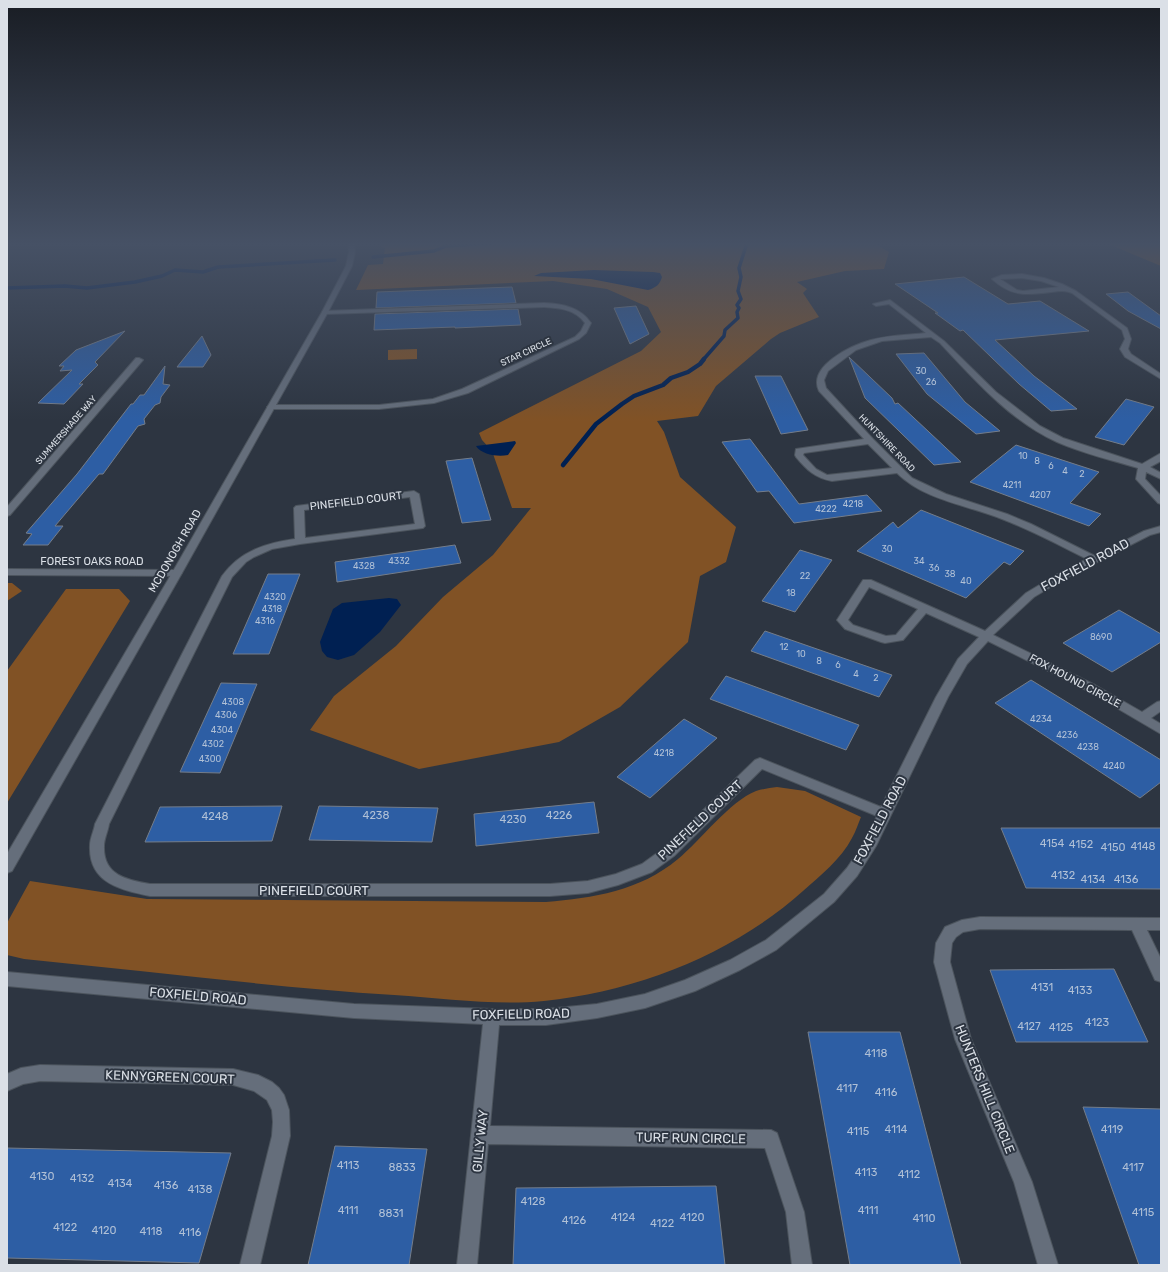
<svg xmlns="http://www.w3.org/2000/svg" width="1168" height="1272" viewBox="0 0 1168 1272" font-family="Rubik,sans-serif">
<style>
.green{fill:#815225}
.water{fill:#002052}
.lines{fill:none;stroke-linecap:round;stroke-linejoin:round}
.stream-far1{stroke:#002052;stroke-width:3.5}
.stream{stroke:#002052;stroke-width:4.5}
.building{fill:#2d5ea4;stroke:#747d8a}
.minor-casing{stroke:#4c545d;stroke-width:2}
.secondary-casing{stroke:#4c545d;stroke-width:2}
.minor{fill:#656e7b;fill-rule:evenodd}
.secondary{fill:#656e7b;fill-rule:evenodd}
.labels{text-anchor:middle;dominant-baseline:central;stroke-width:4;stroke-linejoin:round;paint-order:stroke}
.far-street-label{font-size:9px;fill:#dbe0e7;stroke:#2d3541}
.number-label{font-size:9px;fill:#b0c0d6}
.street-label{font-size:11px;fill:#dbe0e7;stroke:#2d3541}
.near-number-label{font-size:11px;fill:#b0c0d6}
.near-street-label{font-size:13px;fill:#dbe0e7;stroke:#2d3541}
</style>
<rect width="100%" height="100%" fill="#2d3541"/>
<path class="green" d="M382,243H874L889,252L884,269L845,271L797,282L807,289L803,293L819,317L780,333L771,339L716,386L698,416L657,421L664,432L680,477L736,527L726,562L700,576L688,642L620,707L559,742L419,769L310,730L334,696L396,646L443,597L493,555L531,508H512L492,451L482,440L479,433L641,351L661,332L648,307L607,289L553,281L356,290L368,265L383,264L385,248L381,247Z
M1106,243H1161V266Z
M417,349V359L388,360V350Z
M7,583H12L22,591L7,601Z
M66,589H119L130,601L7,803V671Z
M777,787L805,791L861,817C858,824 856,831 852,838C841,859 821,875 803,891C733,954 638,991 544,1001C495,1006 444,998 394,995C271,987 147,971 24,959L7,955V923L30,881L147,899L546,902C593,898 640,891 678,859C700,841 730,801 756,791C763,789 770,788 777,787Z"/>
<path class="water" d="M594,270L653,272L660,273L662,277C660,284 656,288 648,290L591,279L534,276L541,273Z
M515,441L516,443L508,455C498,457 482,455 476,446Z
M389,598L397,599L401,605L380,632L354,655L338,660L327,657L322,651L320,642L333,609L342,603Z"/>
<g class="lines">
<path class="stream-far1" d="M373,257L434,251L446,246L491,243
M7,288L65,286L87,288L135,282L162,276L175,270L203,272L218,267L335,260
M703,360L724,336L725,330L738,318L737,312L739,308L737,305L741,299L738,291L741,277L739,268L747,243"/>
<path class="stream" d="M563,465L596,424L622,404L634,396L663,385L671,378L688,372L700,364L704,359"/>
</g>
<path class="building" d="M964,277L1008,304L1040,301L1089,331L995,340L1034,376L1077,409L1051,411L1019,384L963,330L960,331L935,313H938L895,284Z
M512,287L516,303L376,308L377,292Z
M1128,292L1161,316V329L1128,311L1106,294Z
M636,306L649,334L630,344L614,308Z
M518,309L521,325L455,328V327L374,330L375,314Z
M125,331L95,362L98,365L79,384H83L64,404L38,403L72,370L60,371L64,366H59L76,350Z
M202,336L211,355L203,367H177Z
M924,353L965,402L1000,431L976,434L927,394L896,354Z
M849,357L892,398L895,404L898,403L961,462L934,465L865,398Z
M165,366L163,384L170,385L161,397L160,403L155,405L144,419L145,424L138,426L103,474H99L55,526H63L48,545H23L32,534L26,533L77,474L131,404H133L140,395H144Z
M755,376H781L808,430L781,434Z
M1126,399L1154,407L1124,445L1095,437Z
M750,439L799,504L867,495L882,511L794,523L769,491L757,492L722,442Z
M1016,445L1099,472L1070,503L1101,514L1089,526L970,482Z
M472,458L491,520L462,523L446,461Z
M921,510L1024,551L1010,565L1004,562L966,598L857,551L893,522L898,528Z
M455,545L461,563L337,582L335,562Z
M800,550L832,560L795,612L762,601Z
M268,574H300L269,654H233Z
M1119,610L1161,634V642L1112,672L1063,643Z
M765,631L892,675L879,697L751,651Z
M726,676L859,725L846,750L710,699Z
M1031,680L1161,760V782L1140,798L995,703Z
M221,683L257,684L220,773L180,772Z
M684,719L717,738L650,798L617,777Z
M594,802L599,833L476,846L474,814Z
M282,806L272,841L145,842L160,807Z
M319,806L438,808L432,842L309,840Z
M1001,828H1161V889L1026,888Z
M1114,969L1148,1042H1016L990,970Z
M808,1032H900L961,1265H850Z
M1083,1107L1161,1109V1265H1139Z
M335,1146L427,1149L409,1265H308Z
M7,1148L231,1153L199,1263L7,1258Z
M716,1186L725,1265H513L516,1188Z"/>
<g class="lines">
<defs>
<path id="minor" d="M1022,274L1044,278L1062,284L1076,291L1127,328L1131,339L1128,349L1131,354L1161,374V379L1125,357L1120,349L1125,339L1122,330L1072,293C1064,290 1059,291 1051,292C1026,295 1012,297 992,279L1002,275ZM1022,278L1041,281L1059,287L1023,291L1017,290L1000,279Z
M890,300L944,341L996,392L1040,426L1063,438L1142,464L1161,453V461L1150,467L1161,473V479L1146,472L1145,479L1161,496V504L1158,503L1136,479L1138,468C1111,460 1082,453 1057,442C1010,421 974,379 940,343L931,337L882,341L856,350L828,371L824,380L826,388L873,439L912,478L946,494L1007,514L1031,524L1095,556L1144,531L1161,526V532L1150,535L1064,579L1034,597L993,635L1095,685L1142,712L1157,702L1161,701V711L1151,718L1161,724V734L1086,690L988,641L967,664L948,697L876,846L857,876L834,902L776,950L740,970L695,991L645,1008L597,1018L546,1025H499L490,1126L771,1130L777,1133L804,1212L812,1265H792L786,1212L765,1148L488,1144L477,1265H457L483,1024L354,1018L7,986V972L354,1004L492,1009H546L597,1004L645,994L685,980L730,960L766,940L824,894L847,868L864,843L877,816L762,769L674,856L652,872L618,885L588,893L550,896H150C121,890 88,883 90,845C90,838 94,831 95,824L222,576C240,551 266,543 295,539L294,508L296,506L414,491L419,494L425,526L423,528L300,544L272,549L254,557L246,562L232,577L109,824C108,831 104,839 104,846C103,875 126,880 150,884H550L588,881L616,874L642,864L664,848L755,760L760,758L881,807L936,697L958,659L979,637L926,613L903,640L885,643L881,642L845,629L837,620L863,580H871L985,631L1026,593L1056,575L1087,559C1059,545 1031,530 1002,519C967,505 924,500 897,473L832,481C815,478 807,470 796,457L795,455L796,449L864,439L819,391C807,366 852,345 871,340C889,335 908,335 926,333L889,304L876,306L873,304ZM868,444L892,468L827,475L816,469L803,455L804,453ZM410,497L415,524L305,538L304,510ZM869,587L918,609L896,635L886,636L853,625L848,620Z
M544,303C563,304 580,307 591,323L586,333L579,339L468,393L434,403L379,409H271L267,407L271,405H379L433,399L462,389L575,337L581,331L585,323C575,309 559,308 544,307L325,314L322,312L323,311Z
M136,358H139L143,360L10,515L7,516V507Z
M7,569L177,570L182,573L177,576L7,575Z
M980,917L1161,918V930H1147L1161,959V982L1155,980L1132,930L980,929L963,932L956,937L952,943L950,962L971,1039L1032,1182L1058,1265H1038L1014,1182L955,1039L934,962L936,943L945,927L962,920Z
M40,1065L233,1069L258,1075L272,1082L279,1088L284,1095L289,1110L290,1136L260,1265H240L272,1136L273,1122L272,1110L267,1100L254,1091L233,1085L40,1081L23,1084L7,1091V1074L21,1068Z"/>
<path id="secondary" d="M348,243H354L355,252L352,266L328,312L182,573L12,871L7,873V854L172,573L322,312L346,266L349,252Z"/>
</defs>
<use href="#minor" class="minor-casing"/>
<use href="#secondary" class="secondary-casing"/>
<use href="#minor" class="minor"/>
<use href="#secondary" class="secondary"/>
</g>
<linearGradient id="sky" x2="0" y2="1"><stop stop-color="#191d24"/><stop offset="0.58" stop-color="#465165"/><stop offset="1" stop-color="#465165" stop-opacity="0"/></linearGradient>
<rect width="1168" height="421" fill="url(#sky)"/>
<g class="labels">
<g class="far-street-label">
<text transform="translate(526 352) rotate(-25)">STAR CIRCLE</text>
<text transform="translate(66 430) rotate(-49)">SUMMERSHADE WAY</text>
<text transform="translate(887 443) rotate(46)">HUNTSHIRE ROAD</text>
</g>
<g class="number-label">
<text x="921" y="371">30</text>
<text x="931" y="382">26</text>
<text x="1023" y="456">10</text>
<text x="1037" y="461">8</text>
<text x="1051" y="466">6</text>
<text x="1065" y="471">4</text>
<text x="1082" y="474">2</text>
<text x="1012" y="485">4211</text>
<text x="1040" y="495">4207</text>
<text x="853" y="504">4218</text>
<text x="826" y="509">4222</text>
<text x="887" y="549">30</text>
<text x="399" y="561">4332</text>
<text x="919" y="561">34</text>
<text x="364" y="566">4328</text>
<text x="934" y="568">36</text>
<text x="950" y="574">38</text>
<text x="805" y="576">22</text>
<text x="966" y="581">40</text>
<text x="791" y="593">18</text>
<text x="275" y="597">4320</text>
<text x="272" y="609">4318</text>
<text x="265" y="621">4316</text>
<text x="1101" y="637">8690</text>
<text x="784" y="647">12</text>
<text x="801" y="654">10</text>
<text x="819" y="661">8</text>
<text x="838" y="665">6</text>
<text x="856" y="674">4</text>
<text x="876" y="678">2</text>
<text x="233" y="702">4308</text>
<text x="226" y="715">4306</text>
<text x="1041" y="719">4234</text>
<text x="222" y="730">4304</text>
<text x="1067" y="735">4236</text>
<text x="213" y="744">4302</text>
<text x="1088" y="747">4238</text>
<text x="664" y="753">4218</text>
<text x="210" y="759">4300</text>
<text x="1114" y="766">4240</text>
</g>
<g class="street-label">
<text transform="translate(356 501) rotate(-7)">PINEFIELD COURT</text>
<text transform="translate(175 551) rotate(-60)">MCDONOGH ROAD</text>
<text x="92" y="561">FOREST OAKS ROAD</text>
<text transform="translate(1075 681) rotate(28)">FOX HOUND CIRCLE</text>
</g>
<g class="near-number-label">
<text x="376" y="815">4238</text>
<text x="559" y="815">4226</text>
<text x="215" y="816">4248</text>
<text x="513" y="819">4230</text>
<text x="1052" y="843">4154</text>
<text x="1081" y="844">4152</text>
<text x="1143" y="846">4148</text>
<text x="1113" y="847">4150</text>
<text x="1063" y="875">4132</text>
<text x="1093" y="879">4134</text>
<text x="1126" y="879">4136</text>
<text x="1042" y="987">4131</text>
<text x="1080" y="990">4133</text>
<text x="1097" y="1022">4123</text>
<text x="1029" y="1026">4127</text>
<text x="1061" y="1027">4125</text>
<text x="876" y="1053">4118</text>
<text x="847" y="1088">4117</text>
<text x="886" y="1092">4116</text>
<text x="896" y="1129">4114</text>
<text x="1112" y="1129">4119</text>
<text x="858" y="1131">4115</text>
<text x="348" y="1165">4113</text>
<text x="402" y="1167">8833</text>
<text x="1133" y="1167">4117</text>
<text x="866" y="1172">4113</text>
<text x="909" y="1174">4112</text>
<text x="42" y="1176">4130</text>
<text x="82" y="1178">4132</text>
<text x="120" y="1183">4134</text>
<text x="166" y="1185">4136</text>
<text x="200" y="1189">4138</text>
<text x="533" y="1201">4128</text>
<text x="348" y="1210">4111</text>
<text x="868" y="1210">4111</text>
<text x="1143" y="1212">4115</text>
<text x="391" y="1213">8831</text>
<text x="623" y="1217">4124</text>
<text x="692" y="1217">4120</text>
<text x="924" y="1218">4110</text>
<text x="574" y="1220">4126</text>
<text x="662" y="1223">4122</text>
<text x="65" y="1227">4122</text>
<text x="104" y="1230">4120</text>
<text x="151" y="1231">4118</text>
<text x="190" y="1232">4116</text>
</g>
<g class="near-street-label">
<text transform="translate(1085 565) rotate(-28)">FOXFIELD ROAD</text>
<text transform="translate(700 820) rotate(-43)">PINEFIELD COURT</text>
<text transform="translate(880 820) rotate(-62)">FOXFIELD ROAD</text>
<text x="314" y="890">PINEFIELD COURT</text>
<text transform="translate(198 996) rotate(5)">FOXFIELD ROAD</text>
<text transform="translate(521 1014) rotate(-1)">FOXFIELD ROAD</text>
<text transform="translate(170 1077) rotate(2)">KENNYGREEN COURT</text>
<text transform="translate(985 1089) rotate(68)">HUNTERS HILL CIRCLE</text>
<text transform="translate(691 1138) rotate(1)">TURF RUN CIRCLE</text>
<text transform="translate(480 1141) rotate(-84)">GILLY WAY</text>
</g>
</g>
<rect width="1168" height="1272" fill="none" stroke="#dbe0e7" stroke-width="16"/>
</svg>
